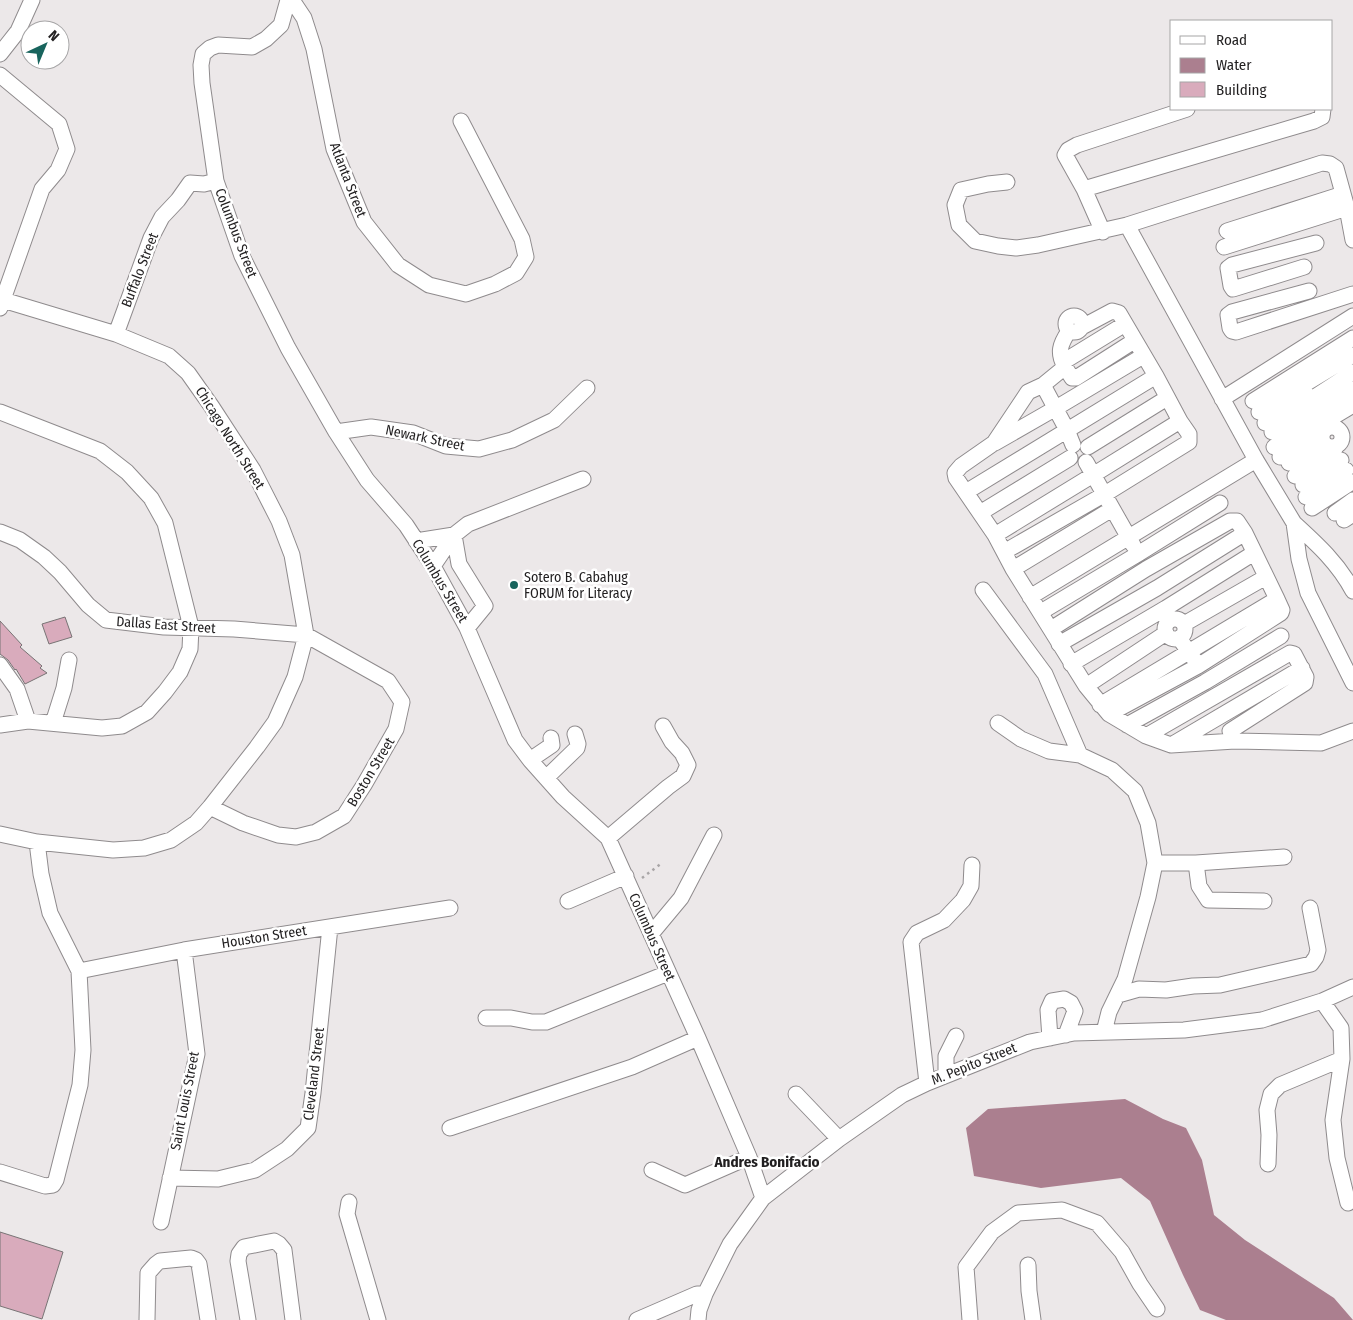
<svg xmlns="http://www.w3.org/2000/svg" width="1353" height="1320" viewBox="0 0 1353 1320" font-family="'Fira Sans Condensed',sans-serif">
<style>
.water{fill:#ab7f8f}
.building{fill:#d9abbc;stroke:#787475}
.lines{fill:none;stroke-linecap:round;stroke-linejoin:round}
.minor-casing{stroke:#8f8b8d;stroke-width:17}
.path{stroke:#a8a5a6;stroke-width:2.5;stroke-dasharray:2.5 4;stroke-linecap:butt}
.minor{stroke:#fff;stroke-width:15}
.poi-dot{fill:#18645d;stroke:#fff;stroke-width:2}
.labels{text-anchor:middle;dominant-baseline:central;stroke-width:5;stroke-linejoin:round;paint-order:stroke}
.street-label{font-size:14px;fill:#211f20;stroke:#fff}
.poi-label{font-size:14px;fill:#211f20;stroke:#fff;text-anchor:start}
.neighbourhood-label{font-size:15px;font-weight:bold;fill:#211f20;stroke:#fff}
</style>
<rect width="100%" height="100%" fill="#ece8e9"/>
<path class="water" d="M1125,1099L1163,1119L1186,1128L1202,1160L1214,1215L1245,1240L1334,1298L1353,1320H1226L1200,1310L1183,1275L1150,1201L1121,1178L1041,1188L974,1176L966,1128L988,1109Z"/>
<path class="building" d="M65,617L72,637L49,644L42,624Z
M0,621L22,645L20,647L42,666L40,668L47,673L25,684L16,669L15,670L8,660L0,654Z
M0,1232L63,1252L42,1319L0,1306Z"/>
<g class="lines">
<defs>
<path id="minor" d="M288,0L281,25L266,39L252,47L218,45L210,48L203,54L201,65L202,83L216,181L242,256L288,348L336,432L367,480L406,525L433,566L467,628L515,740L530,760L563,797L608,838L698,1038L749,1157L763,1198
M292,0L304,18L314,49L334,149L364,222L398,265L429,285L466,294L495,284L516,273L526,257L522,239L461,121
M0,54L18,31L32,0
M0,75L59,124L67,149L58,170L42,189L0,308
M1007,182L988,184L961,190L955,205L959,225L975,241L998,246L1016,248L1038,245L1127,225L1322,163L1330,164L1336,168L1347,208L1353,240
M1084,189L1314,121L1322,117L1323,109
M1127,225L1256,460L1294,523
M1227,231L1343,194
M1103,232L1084,189L1065,155L1068,150L1077,145L1187,109
M1224,247L1347,208
M1304,267L1233,289L1231,286L1228,268L1232,265L1316,243
M1309,291L1232,312L1228,315L1230,328L1232,331L1236,332L1353,294
M1066 324a8 8 0 1 1 16 0a8 8 0 1 1-16 0Z
M116,334L151,238L162,217L178,200L190,183L204,184L216,181
M1134,341L1076,378H1072L1065,367L1043,385L1028,392L994,443L961,466L955,473L956,478L995,535L1013,569L1086,686L1109,714L1146,736L1171,745L1235,741L1321,743L1353,731
M1063,362L1125,324
M1065,367C1057,353 1060,344 1069,331
M1297,378L1326,429
M1043,385L1067,430L1073,445
M1222,399L1353,316
M1310,400L1353,372
M1253,401L1353,338
M0,412L100,451L127,472L151,498L165,523L191,627L190,649L180,672L165,692L147,712L122,726L102,728L28,721L0,725
M1259,412L1353,355
M1317,413L1353,389
M1265,423L1307,395
M1323,423L1353,405
M1322 437a10 10 0 1 1 20 0a10 10 0 1 1-20 0Z
M336,432L371,427L413,433L446,446L479,449L512,440L554,420L587,388
M1272,432L1312,405
M995,443L1056,408L1143,356
M1088,447L1167,398
M1274,447L1319,416
M1280,457L1325,426
M1086,462L1133,545
M1289,463L1323,442
M1295,476L1335,449
M1303,485L1341,460
M966,492L1156,376
M1306,497L1346,470
M1312,508L1352,482
M980,513L1070,458
M1335,513L1353,500
M1344,520L1353,514
M0,532L20,540L44,557L60,572L88,605L106,620L164,627L234,629L306,635L388,681L402,702L396,729L364,785L344,816L316,832L296,837L278,835L243,823L210,807
M454,535L459,564L485,606L467,628
M995,535L1093,475L1180,421
M416,541L454,535
M1004,552L1105,494L1189,442V434L1180,421L1156,376L1119,313L1112,311L1082,327
M433,566L454,535L468,524L583,479
M1013,569L1112,509
M983,590L1045,674L1080,755
M1353,591C1338,563 1317,544 1294,523L1299,559L1308,593L1353,683
M1030,597L1256,460
M1041,612L1138,554L1220,503
M1165 629a10 10 0 1 1 20 0a10 10 0 1 1-20 0Z
M1184,624L1266,577
M1051,629L1146,569L1230,521H1237L1245,533L1277,599L1282,610L1281,613L1198,666L1109,714
M1179,638L1194,659
M1059,644L1157,588L1245,533
M1071,664L1166,608L1254,553
M0,665L17,689L28,721
M1086,686L1166,633
M1100,705L1277,599
M53,723L64,688L69,660
M998,723L1021,739L1049,751L1080,755L1112,770L1135,791L1148,823L1155,863L1148,897L1125,979L1109,1012L1104,1032
M1127,725L1205,682L1281,636
M1146,736L1290,653L1294,654L1306,677L1305,683L1230,731
M1173,744L1302,668
M530,760L552,745L551,738
M546,778L577,748L578,744L575,734
M0,834L37,842L113,850L144,848L171,840L196,823L210,807L257,747L275,722L295,677L306,635L292,555L279,521L253,470L212,407L188,373L169,356L116,334L3,300
M608,838L668,787L683,776L688,765L682,753L672,742L663,726
M1155,863H1196L1284,857
M1196,863L1199,886L1208,900L1264,901
M568,901L626,876
M651,934L681,898L714,835
M79,971L184,950L450,908
M1118,995L1139,989L1166,990L1193,986L1220,985L1311,964L1316,957L1318,950L1310,908
M1322,1001L1341,1028L1342,1059L1333,1120L1337,1158L1348,1203
M486,1018H511L532,1022H546L668,973
M1050,1038L1048,1010L1052,1001L1064,999L1071,1003L1075,1011L1066,1035
M946,1075V1056L956,1036
M927,1083L911,942L917,933L944,920L963,900L971,886L972,865
M796,1094L839,1139
M450,1128L632,1067L698,1038
M1268,1164L1269,1135L1267,1110L1271,1094L1280,1085L1342,1059
M652,1170L685,1185L749,1157
M0,1172L45,1186L53,1185L56,1180L80,1085L83,1050L79,971L50,913L41,874L37,842
M170,1178L218,1179L255,1170L287,1149L308,1128L313,1093L330,927
M349,1202L347,1214L378,1320
M161,1222L197,1054L184,950
M1028,1265L1029,1291L1033,1320
M147,1320L148,1273L156,1264L160,1261L191,1258L196,1260L199,1264L208,1320
M248,1320L238,1261L239,1254L244,1247L274,1241L279,1244L284,1250L293,1320
M637,1320L697,1294H705
M698,1320L699,1310L705,1294L730,1244L763,1198L839,1139L902,1095L927,1083L1030,1042L1074,1033L1184,1030L1262,1020L1322,1001L1353,987
M970,1320L966,1267L992,1232L1018,1213L1062,1210L1097,1223L1122,1252L1140,1284L1157,1309"/>
</defs>
<use href="#minor" class="minor-casing"/>
<path class="path" d="M642,878L662,863"/>
<use href="#minor" class="minor"/>
</g>
<circle class="poi-dot" cx="514" cy="585" r="5"/>
<g class="labels">
<g class="street-label">
<text transform="translate(348 180) rotate(69)">Atlanta Street</text>
<text transform="translate(236 233) rotate(69)">Columbus Street</text>
<text transform="translate(140 270) rotate(-69)">Buffalo Street</text>
<text transform="translate(230 438) rotate(58)">Chicago North Street</text>
<text transform="translate(425 438) rotate(12)">Newark Street</text>
<text transform="translate(440 581) rotate(59)">Columbus Street</text>
<text transform="translate(166 625) rotate(4)">Dallas East Street</text>
<text transform="translate(371 772) rotate(-59)">Boston Street</text>
<text transform="translate(264 937) rotate(-9)">Houston Street</text>
<text transform="translate(652 937) rotate(66)">Columbus Street</text>
<text transform="translate(974 1064) rotate(-22)">M. Pepito Street</text>
<text transform="translate(314 1074) rotate(-83)">Cleveland Street</text>
<text transform="translate(185 1101) rotate(-79)">Saint Louis Street</text>
</g>
<g class="poi-label">
<text x="524" y="577">Sotero B. Cabahug<tspan x="524" dy="16">FORUM for Literacy</tspan></text>
</g>
<g class="neighbourhood-label">
<text x="767" y="1162">Andres Bonifacio</text>
</g>
</g>
<rect x="1170" y="20" width="162" height="90" fill="#ffffff" stroke="#a6a5a6"/>
<rect x="1180" y="36" width="25" height="8" fill="#ffffff" stroke="#a6a5a6"/>
<text x="1216" y="45" font-size="15" fill="#211f20">Road</text>
<rect x="1180" y="58" width="25" height="15" fill="#ab7f8f" stroke="#a6a5a6"/>
<text x="1216" y="70" font-size="15" fill="#211f20">Water</text>
<rect x="1180" y="82" width="25" height="15" fill="#d9abbc" stroke="#a6a5a6"/>
<text x="1216" y="95" font-size="15" fill="#211f20">Building</text>
<g transform="translate(45 45) rotate(44)"><circle r="24" fill="#ffffff" stroke="#a6a5a6"/>
<path d="M0-4L9 19L0 12L-9 19Z" fill="#18645d"/>
<text y="-8" font-size="14" font-weight="bold" text-anchor="middle" fill="#211f20">N</text>
</g>
</svg>
